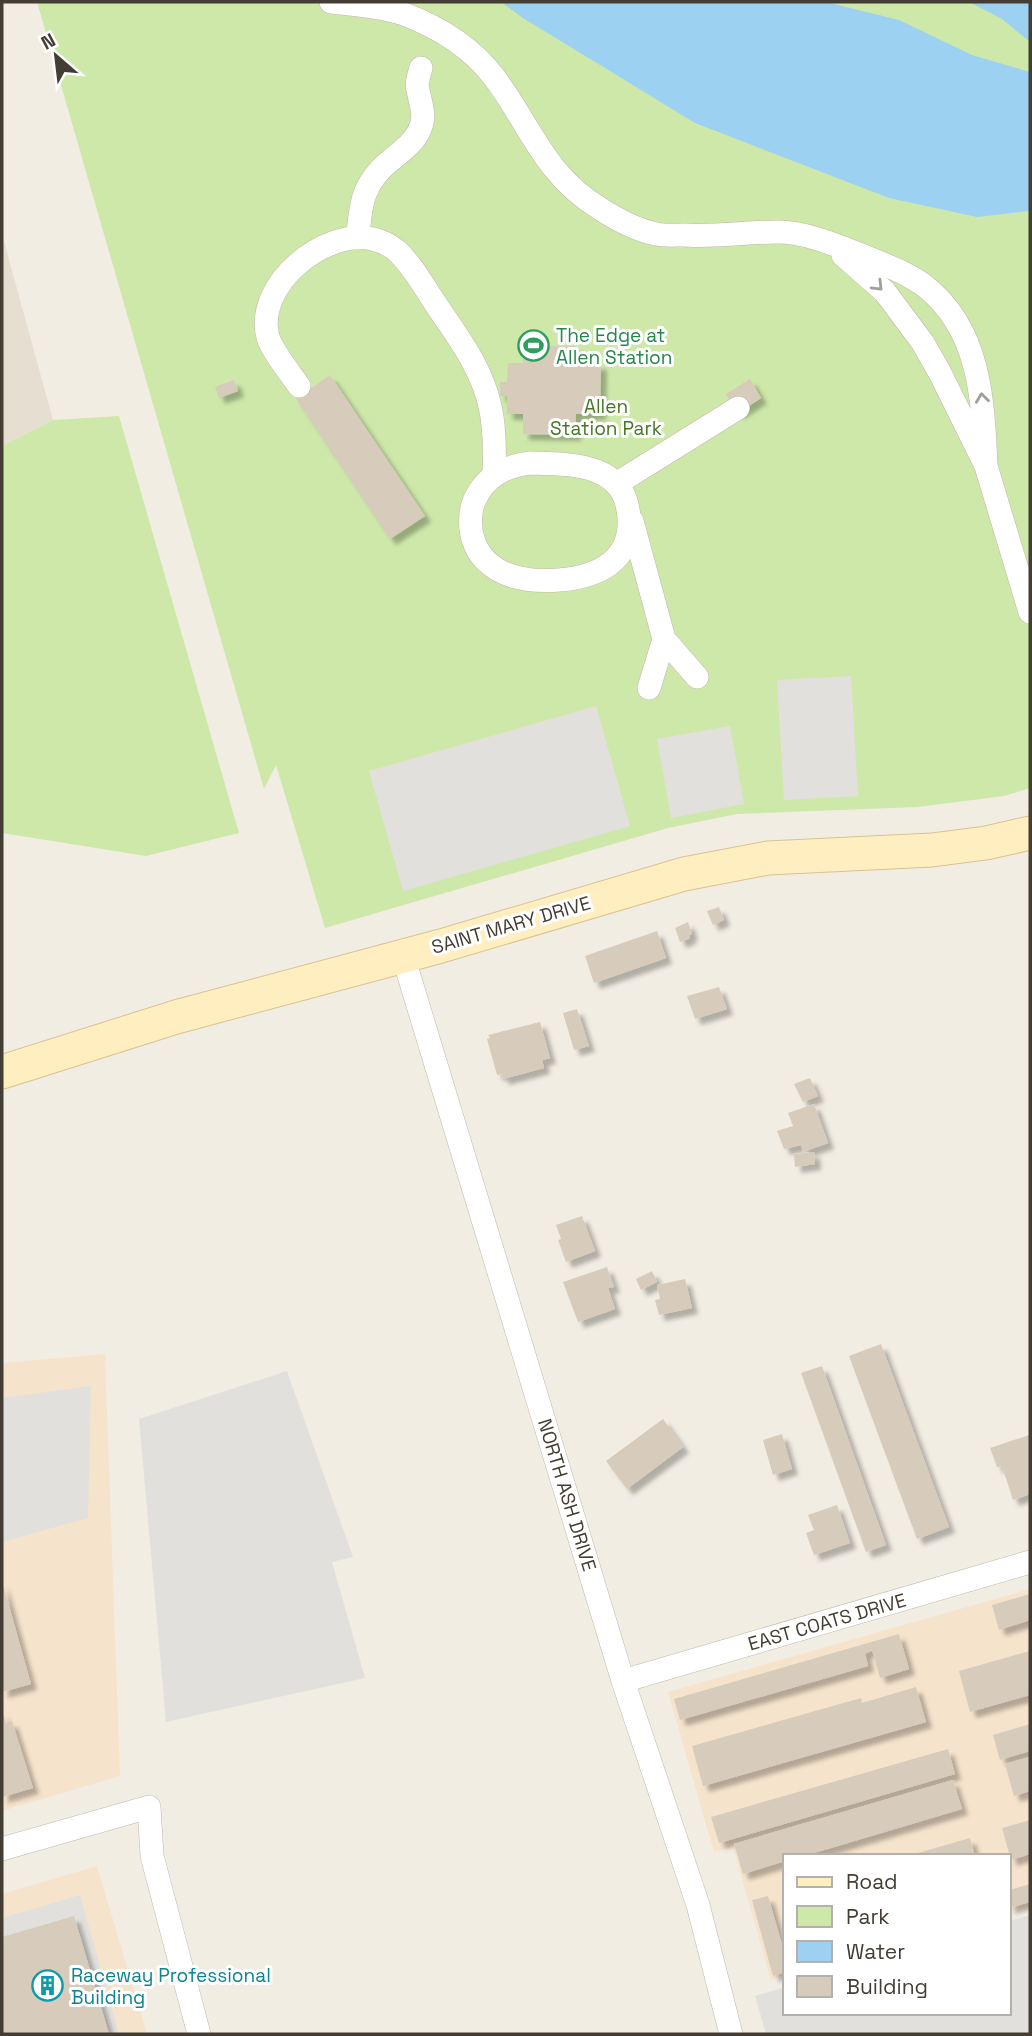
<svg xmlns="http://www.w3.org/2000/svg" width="1032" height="2036" viewBox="0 0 1032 2036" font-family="'Space Grotesk',sans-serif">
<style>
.residential{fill:#e6dfd1}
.commercial{fill:#f6e3cc}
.green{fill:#cee8aa}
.parking{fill:#e2e0dc}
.water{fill:#9cd1f2}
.building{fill:#d7cbbb;filter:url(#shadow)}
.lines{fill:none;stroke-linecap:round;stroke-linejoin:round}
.street-casing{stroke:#c1b8a8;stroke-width:24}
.secondary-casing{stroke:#d7c393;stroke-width:35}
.street{stroke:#fff;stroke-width:23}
.secondary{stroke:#ffeec0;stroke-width:33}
.oneway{stroke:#a29e99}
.labels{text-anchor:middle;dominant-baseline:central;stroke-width:6;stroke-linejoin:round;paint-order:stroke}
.leisure-label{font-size:19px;fill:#27864d;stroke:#fff;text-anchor:start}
.park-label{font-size:19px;fill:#467725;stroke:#fff}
.street-label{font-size:19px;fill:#443d33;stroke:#fff}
.culture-label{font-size:19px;fill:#0d838f;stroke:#fff;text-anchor:start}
</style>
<defs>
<filter id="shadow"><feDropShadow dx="6" dy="6" stdDeviation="2" flood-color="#0004"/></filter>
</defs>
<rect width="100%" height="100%" fill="#f2ede3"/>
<path class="residential" d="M2,234L53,420L2,446Z"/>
<path class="commercial" d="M105,1354L120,1776L2,1811V1363Z
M1030,1589V1906L1009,1912V1856H785V1975L771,1980L733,1847L714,1852L668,1692Z
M97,1866L147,2034H2V1894Z"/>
<path class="green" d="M37,2H1030V788L1004,796L918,807L737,814L668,828L325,928L276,765L264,789Z
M119,416L239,833L146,856L2,833V446L53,420Z"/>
<path class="parking" d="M851,676L858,796L784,800L777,680Z
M596,706L630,826L403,891L369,771Z
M730,726L744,804L671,818L657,739Z
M287,1371L353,1557L332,1562L365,1678L166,1722L139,1419Z
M91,1386L88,1518L2,1542V1398Z
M80,1895L119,2034H2V1918Z
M1030,1915V2034H766L755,1996L785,1987V2013H1009V1921Z"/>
<path class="water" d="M501,2H826L899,20L972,55L1030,72V211L977,217L889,198L695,123L523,18Z
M969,2H1030V42L1002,19Z"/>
<path class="building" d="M523,346H576V363L601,364L600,414H576L575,435L523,434V414H507V396H500V382H507L508,363H523Z
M330,375L425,516L390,539L296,399Z
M750,379L761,398L738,413L726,394Z
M234,380L238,391L219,398L215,387Z
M719,907L724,920L713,925L707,911Z
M688,922L692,934L689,935L690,938L680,942L675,928Z
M657,931L666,958L594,983L585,956Z
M719,987L727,1009L695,1019L687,996Z
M577,1009L589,1046L574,1050L563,1013Z
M540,1022L550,1058L542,1060L544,1068L503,1079L502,1074L497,1075L487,1039L490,1038L488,1035Z
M810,1078L818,1096L803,1102L794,1084Z
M814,1104L828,1143L803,1152L801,1145L784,1149L777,1131L793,1126L788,1113Z
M814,1152L815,1164L795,1167L794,1154Z
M582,1216L595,1251L566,1262L558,1240L561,1239L556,1225Z
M607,1267L614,1287L608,1288L615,1309L578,1322L563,1282Z
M652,1271L657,1282L641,1290L636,1279Z
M685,1279L692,1308L659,1315L655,1300L660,1299L657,1285Z
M881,1344L949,1527L917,1539L849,1356Z
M822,1366L886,1545L866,1552L801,1373Z
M663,1419L683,1447L627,1489L606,1461Z
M782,1434L792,1469L773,1475L763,1440Z
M1029,1435L1030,1494L1013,1500L1002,1466L997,1467L990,1448Z
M837,1505L850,1543L814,1555L806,1533L814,1530L808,1515Z
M2,1581L31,1684L2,1692Z
M1030,1594V1620L999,1630L992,1605Z
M899,1634L909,1669L880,1678L872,1650L865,1653L868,1666L680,1720L674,1699Z
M1030,1651V1695L970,1712L959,1671Z
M916,1687L926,1722L703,1786L692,1746L861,1698L862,1703Z
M2,1710L6,1723L12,1721L33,1788L2,1797Z
M1030,1724V1751L1000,1760L993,1735Z
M948,1749L955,1774L719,1843L711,1817Z
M1030,1757V1791L1014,1796L1005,1764Z
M953,1780L962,1809L804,1856H785V1861L743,1874L734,1844Z
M1030,1820V1854L1011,1860L1002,1828Z
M970,1838L975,1856H911V1855Z
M1030,1884V1902L1009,1908V1890Z
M768,1896L785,1955V1972L773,1976L752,1900Z
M74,1916L109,2034H2V1937Z"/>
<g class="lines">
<defs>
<path id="street" d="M331,2C353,4 384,7 404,14C438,27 472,48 494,77C531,126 543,173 599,208C616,219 636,230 656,234C665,236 674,235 683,235C715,237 746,232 778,232C807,232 838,246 864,256C885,265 908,273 926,287C981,331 983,402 986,466
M358,238C360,204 363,182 391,160C401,152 412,144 418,133C427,117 421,106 418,90C416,83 419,75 421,68
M843,255L885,292L923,343L940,373L986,466L1030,612
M299,386C290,373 272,351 268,337C254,284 326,228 373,239C381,241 391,246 397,251C413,266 423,285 435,303C457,336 481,366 490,406C495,428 495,451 494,475
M530,463C570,464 626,462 629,518C632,563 595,577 559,580C521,583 478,574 471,530C470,520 470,509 475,499C486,476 505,466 530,463Z
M616,484L738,408
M632,521L664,639L697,677
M649,688L664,639
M403,956L623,1681L698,1905L731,2034
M623,1681L1030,1562
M2,1849L149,1807L152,1856L199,2034"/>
<path id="secondary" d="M2,1072L176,1017L441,946L684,874L768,858L932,850L986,843L1030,833"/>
</defs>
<use href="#street" class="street-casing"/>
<use href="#secondary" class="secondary-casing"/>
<use href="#street" class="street"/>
<use href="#secondary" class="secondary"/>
</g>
<defs><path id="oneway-chevron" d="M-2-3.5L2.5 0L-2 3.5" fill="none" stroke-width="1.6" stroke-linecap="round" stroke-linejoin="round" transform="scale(1.75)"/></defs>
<g class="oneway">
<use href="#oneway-chevron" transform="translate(878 286) rotate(45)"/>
<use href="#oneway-chevron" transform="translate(982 398) rotate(-97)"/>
</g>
<defs>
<symbol id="stadium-ring" viewBox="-11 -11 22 22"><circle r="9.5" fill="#fff" stroke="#2e9e5b" stroke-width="1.5"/><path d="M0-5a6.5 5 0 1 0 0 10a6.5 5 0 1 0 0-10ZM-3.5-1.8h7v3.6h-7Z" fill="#2e9e5b"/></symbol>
<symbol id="building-ring" viewBox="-11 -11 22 22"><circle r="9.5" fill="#fff" stroke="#0f9aa8" stroke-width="1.5"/><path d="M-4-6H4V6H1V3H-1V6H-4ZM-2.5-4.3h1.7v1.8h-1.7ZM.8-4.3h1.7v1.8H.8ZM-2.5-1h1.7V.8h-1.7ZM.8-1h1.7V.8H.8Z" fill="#0f9aa8"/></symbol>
</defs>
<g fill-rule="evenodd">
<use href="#stadium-ring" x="516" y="328" width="35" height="35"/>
<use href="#building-ring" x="30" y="1968" width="35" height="35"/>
</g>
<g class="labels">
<g class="leisure-label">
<text x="556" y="335">The Edge at<tspan x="556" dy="22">Allen Station</tspan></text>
</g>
<g class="park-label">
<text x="606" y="406">Allen<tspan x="606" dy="22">Station Park</tspan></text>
</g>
<g class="street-label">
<text transform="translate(511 925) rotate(-16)">SAINT MARY DRIVE</text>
<text transform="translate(567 1495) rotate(73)">NORTH ASH DRIVE</text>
<text transform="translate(827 1622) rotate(-16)">EAST COATS DRIVE</text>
</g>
<g class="culture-label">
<text x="71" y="1975">Raceway Professional<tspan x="71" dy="22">Building</tspan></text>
</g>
</g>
<rect width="1032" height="2036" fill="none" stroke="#443d33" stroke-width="7"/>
<rect x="783" y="1854" width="228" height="161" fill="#ffffff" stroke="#b4b1ad" stroke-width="2"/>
<rect x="797" y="1877" width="35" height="10" fill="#ffeec0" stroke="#b4b1ad" stroke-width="2"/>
<text x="846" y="1889" font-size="21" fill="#443d33">Road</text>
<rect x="797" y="1906" width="35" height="21" fill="#cee8aa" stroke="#b4b1ad" stroke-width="2"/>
<text x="846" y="1924" font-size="21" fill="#443d33">Park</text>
<rect x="797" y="1941" width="35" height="21" fill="#9cd1f2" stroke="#b4b1ad" stroke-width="2"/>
<text x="846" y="1959" font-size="21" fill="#443d33">Water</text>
<rect x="797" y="1976" width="35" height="21" fill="#d7cbbb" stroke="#b4b1ad" stroke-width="2"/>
<text x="846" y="1994" font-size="21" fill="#443d33">Building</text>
<g transform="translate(56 56) rotate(332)" stroke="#ffffff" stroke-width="5" paint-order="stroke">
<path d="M0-5L12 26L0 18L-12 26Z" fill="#443d33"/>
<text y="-10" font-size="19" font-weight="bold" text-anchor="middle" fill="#443d33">N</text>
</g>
</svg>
